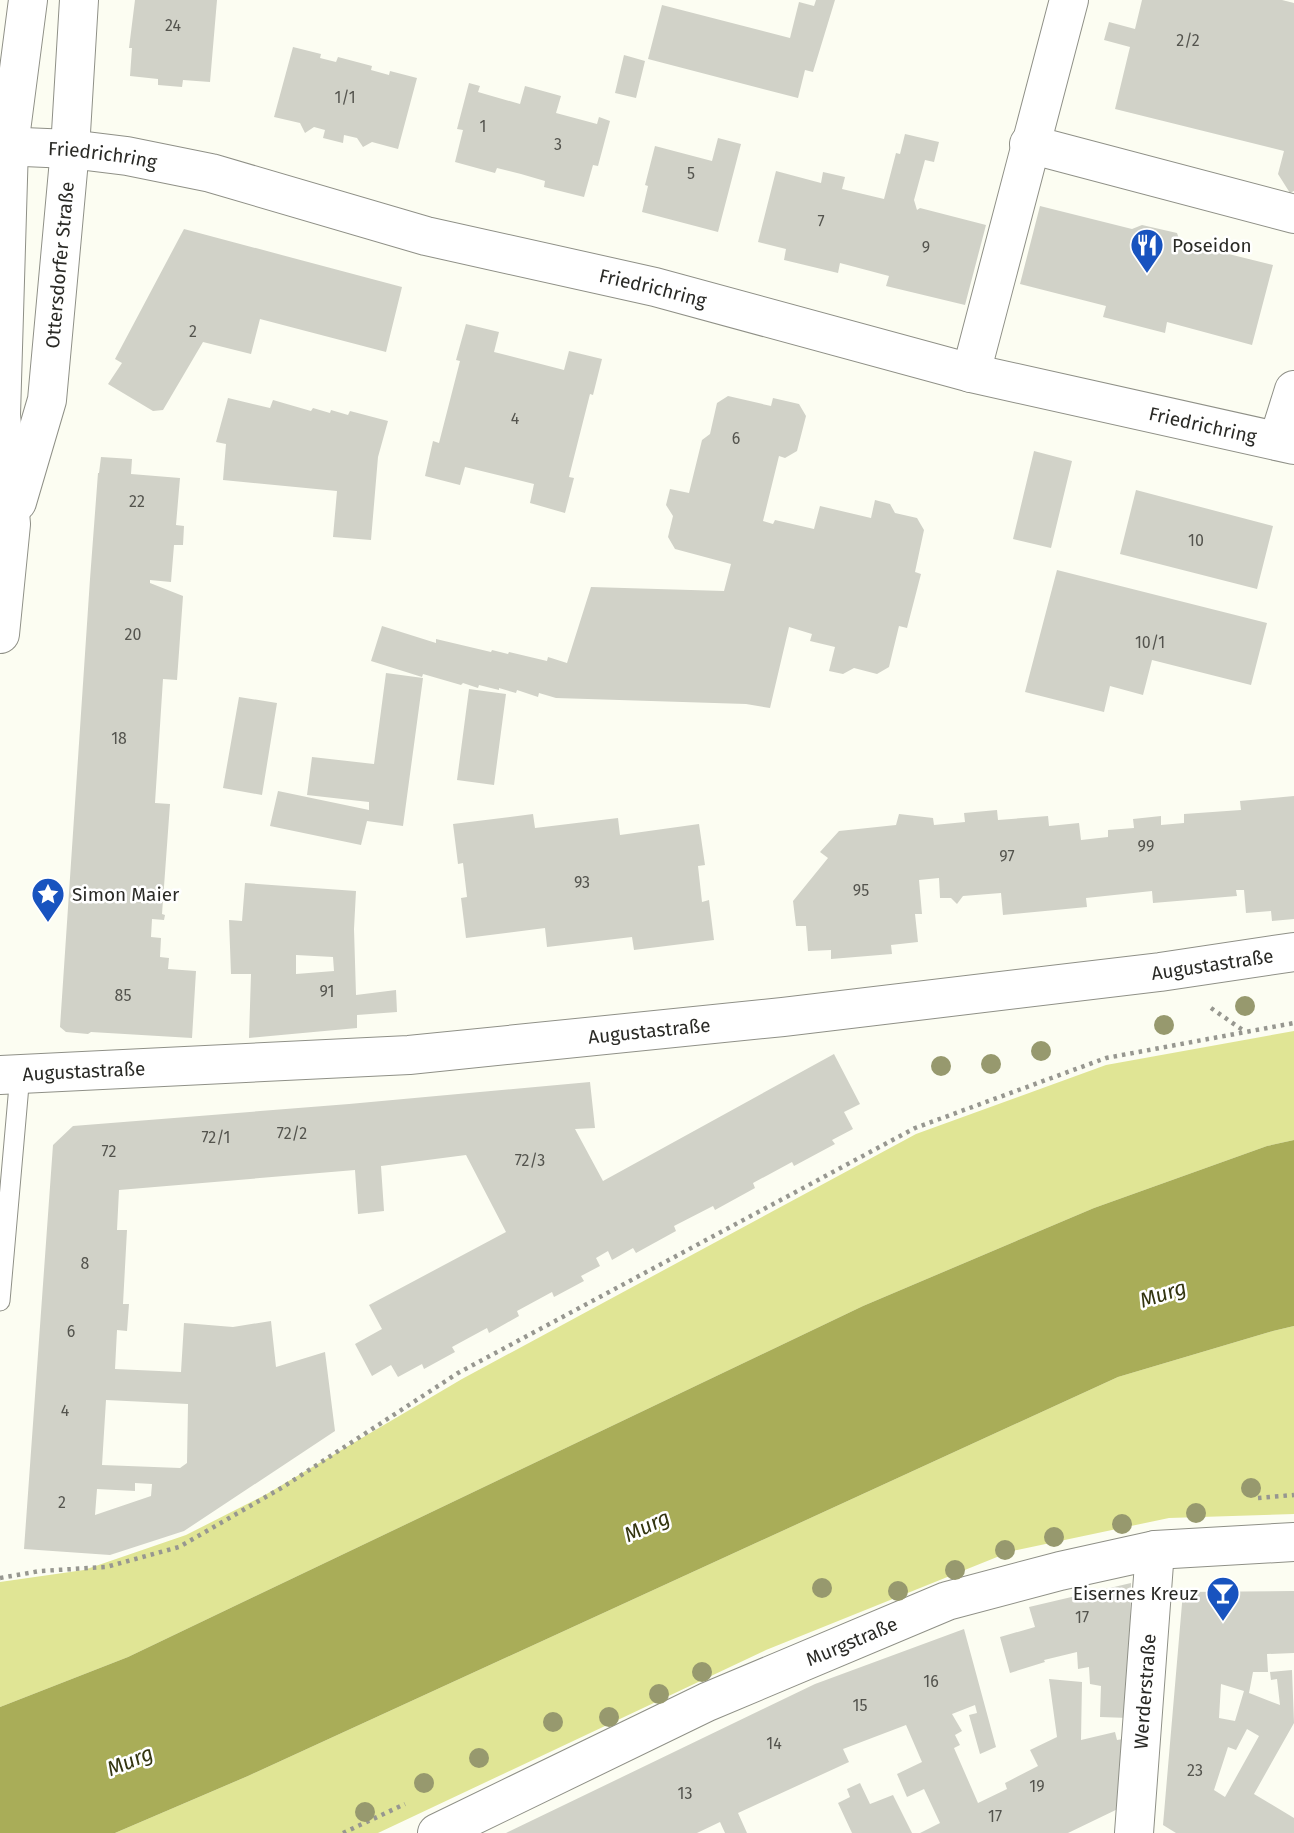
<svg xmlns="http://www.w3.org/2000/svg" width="1294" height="1833" viewBox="0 0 1294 1833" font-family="'Fira Sans',sans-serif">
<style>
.green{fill:#e0e595}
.water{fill:#a9ad58}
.building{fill:#d1d2c8;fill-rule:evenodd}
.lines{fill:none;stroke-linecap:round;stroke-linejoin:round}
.service-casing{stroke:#8f9087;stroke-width:21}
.minor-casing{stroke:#8f9087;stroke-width:40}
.tertiary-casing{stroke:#8f9087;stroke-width:40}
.secondary-casing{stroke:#8f9087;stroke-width:40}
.path{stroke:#979790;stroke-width:4.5;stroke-dasharray:3.5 5;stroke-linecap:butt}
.service{stroke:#fff;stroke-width:19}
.minor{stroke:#fff;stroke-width:38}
.tertiary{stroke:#fff;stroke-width:38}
.secondary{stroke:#fff;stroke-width:38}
.tree{fill:#97996e}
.labels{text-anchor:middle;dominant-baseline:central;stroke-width:5;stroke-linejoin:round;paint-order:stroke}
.number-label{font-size:16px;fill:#54544e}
.street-label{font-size:19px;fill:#2a2a26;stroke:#fff}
.poi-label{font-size:19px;fill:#2a2a26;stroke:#fff;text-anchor:start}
.water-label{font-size:21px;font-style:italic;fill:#333510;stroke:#fff}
</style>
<rect width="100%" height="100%" fill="#fcfdf2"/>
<path class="green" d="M1294,1031V1140L1267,1146L1094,1208L863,1306L128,1657L0,1707V1582L84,1570L186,1535L265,1495L462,1379L916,1134L1106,1065Z
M1294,1326V1514L1169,1518L1012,1551L766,1650L378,1833H115L248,1776L1118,1377L1273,1331Z"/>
<path class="water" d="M1294,1140V1326L1273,1331L1118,1377L248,1776L115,1833H0V1707L128,1657L863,1306L1094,1208L1267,1146Z"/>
<path class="building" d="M135,0H217L210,82L183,80L182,87L158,85V79L130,76L132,48H129Z
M816,0H835L813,72L805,70L798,98L648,59L662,5L790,38L799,2L814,6Z
M1142,0H1282L1294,3V191L1290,193L1278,174L1284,151L1115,109L1130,47L1104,40L1109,22L1135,29Z
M293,47L321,54L320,58L336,62L338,57L372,66L371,70L389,75L390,71L417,78L398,149L372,142L363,147L357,138L344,135L343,143L323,138L325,130L314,127L305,133L300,123L274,117Z
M624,55L645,61L636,98L615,93Z
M469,83L480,86L478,92L520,104L525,86L561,96L556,113L597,124L599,117L610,121L598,166L593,165L584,197L544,187L545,181L521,174L497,168L495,173L455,162L463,130L457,129Z
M905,134L939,142L934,162L925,160L914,200L917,210L920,208L986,225L965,305L886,286L889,276L840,263L838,273L784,260L786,249L758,242L776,171L821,183L823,172L845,177L842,189L884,199L896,153L900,154Z
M718,138L741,144L718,232L642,212L648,186L645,185L655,146L712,161Z
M1040,206L1132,229L1142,225L1177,233L1180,242L1273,265L1252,345L1167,322L1165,333L1103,317L1106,306L1020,284Z
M184,229L402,287L386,352L260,319L251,354L203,342L163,410L153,411L108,384L122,363L115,359Z
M466,324L499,332L494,352L564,370L569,351L602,359L593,395L590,394L569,477L574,478L565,513L530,503L534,484L465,467L460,485L425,476L433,441L439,443L460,361L456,360Z
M728,396L771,406L773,398L799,404L806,416L797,451L785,458L779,456L763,521L773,524L775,520L814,529L820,506L871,518L875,500L890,504L895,513L917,518L924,530L915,572L921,574L907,628L899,626L889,667L877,674L854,668L843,674L829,671L835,647L810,641L812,634L789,627L770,708L746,704L556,698L539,693L538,697L517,690L516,693L499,688V690L479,685L478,688L463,683L461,685L423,674L422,677L371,661L382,626L436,643V639L491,652L492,650L508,654L509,652L547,661L548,657L567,663L591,587L724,591L731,564L675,549L668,537L673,516L666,505L670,489L689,493L702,440L710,434L717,403Z
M228,398L270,408L273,400L311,411L313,408L330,413L331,410L348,415L350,411L388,421L378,457L371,540L333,537L337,491L223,480L226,444L216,442Z
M1034,451L1072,461L1051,548L1013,539Z
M101,457L132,459L131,474L180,478L176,525L184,526L183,545H174L171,582L150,580V583L183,596L177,680L163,679L155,803L170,804L162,914L165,915L164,920L152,919L151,937L161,938L160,957L169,958L168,969L196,971L192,1038L91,1032L88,1034L66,1032L60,1027L90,579L98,473H99Z
M1136,490L1273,526L1257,589L1120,554Z
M1057,570L1267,623L1251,685L1152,660L1143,695L1110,686L1104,712L1025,692Z
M386,673L423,678L403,826L367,821L361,845L270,826L278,791L369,810V802L307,795L312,757L374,764Z
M469,689L506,694L494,785L457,780Z
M239,697L277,703L262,795L223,788Z
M1294,796V919L1272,921L1271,911L1246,913L1244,890H1236L1237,896L1153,903L1152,891L1086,898L1087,907L1003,915L1001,893L963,896L957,904L951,898H940L939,878L919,880L922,914H915L918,942L891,945L892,954L831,959V950L808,951L806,926H796L793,901L828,858L820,852L839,831L896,825L899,814L933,818L934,825L965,822L964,813L997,810L998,820L1048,816L1049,826L1079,823L1081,840L1108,837V830L1134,828L1133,819L1161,816V825L1184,823V814L1241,810L1240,801Z
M533,814L535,828L618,818L620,835L699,824L705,865L698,866L702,902L709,900L714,940L634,950L632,937L547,947L545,928L466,938L461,898L467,897L463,863L458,864L453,824Z
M245,883L356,891L354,929L356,995L396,990L397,1012L357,1015V1028L249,1038L251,974H231L229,920L242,921ZM296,955L333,957L334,971L296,974Z
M834,1054L860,1104L844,1112L853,1129L832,1140L835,1144L794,1166L792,1162L753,1183L755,1188L715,1210L713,1206L674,1226L676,1231L636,1253L633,1248L612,1260L608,1251L596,1258L600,1266L581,1276L584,1281L554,1297L552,1292L517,1311L519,1316L489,1333L487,1328L452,1347L455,1352L424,1369L422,1364L398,1377L391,1365L372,1376L355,1344L382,1329L369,1305L506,1232L466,1155L381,1166L384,1211L358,1214L355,1170L119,1190L117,1230H127L123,1304H129L127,1331L117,1330L115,1369L181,1372L184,1323L233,1327L271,1321L276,1367L325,1352L335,1431L184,1531L110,1555L24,1549L53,1145L73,1126L349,1104L590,1082L595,1128L575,1129L603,1181ZM106,1400L188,1404L187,1463L180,1468L102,1465ZM135,1483L152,1484L151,1496L95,1515L97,1489L135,1491Z
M1131,1583L1129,1718L1100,1717L1101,1686L1090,1684L1089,1667L1078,1669L1077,1652L1044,1660L1045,1662L1010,1673L1000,1637L1035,1627L1029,1607Z
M1294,1591V1653L1267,1654L1268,1672H1253L1249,1693L1280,1705L1277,1679L1271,1680L1270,1672L1292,1670L1294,1723L1254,1794L1294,1818V1833H1176L1163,1825L1183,1592ZM1221,1684L1244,1691L1235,1721L1219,1718ZM1247,1729L1259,1736L1225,1797L1214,1790L1228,1747L1236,1750Z
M964,1629L996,1747L980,1754L969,1715L977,1713L975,1705L952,1714L962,1731L955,1735L960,1745L954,1748L978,1803L1007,1789L1005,1783L1038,1766L1030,1750L1057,1737L1049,1679L1082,1682L1081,1740L1115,1732L1117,1740L1129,1738L1124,1806L1068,1833H920L940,1823L924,1789L907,1797L897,1774L922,1762L906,1725L843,1749L849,1762L738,1813L747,1833H725L720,1822L697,1833H506L815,1684Z
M860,1783L870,1804L893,1795L912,1833H852L838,1803L850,1797L847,1789Z"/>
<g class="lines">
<defs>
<path id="service" d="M0,1301L20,1074"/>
<g id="minor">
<path d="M1029,144L1294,214"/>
<path d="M971,373L1069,0"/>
<path d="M1278,441L1294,390"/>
<path id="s1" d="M17,502L47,400L70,149"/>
<path d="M0,634L11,524L1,415L9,146"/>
<path id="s2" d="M0,1075L409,1055L783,1017L1160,972L1294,952"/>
<path id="s3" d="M437,1833L707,1702L947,1601L1060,1571L1155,1550L1294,1542"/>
<path id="s4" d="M1134,1833L1155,1550"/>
</g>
<path id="tertiary" d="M9,146L28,0
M70,149L79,0"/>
<g id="secondary">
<path id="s5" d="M0,146L70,149L127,156L211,173L426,236L655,287L971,373L1294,445"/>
</g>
</defs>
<use href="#service" class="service-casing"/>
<use href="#minor" class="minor-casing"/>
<use href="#tertiary" class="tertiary-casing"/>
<use href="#secondary" class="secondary-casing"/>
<path class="path" d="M1211,1008L1244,1031
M1258,1498L1294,1495
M0,1578L40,1571L106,1567L179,1547L283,1487L458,1373L915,1128L1106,1058L1294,1023
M343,1833L405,1804"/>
<use href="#service" class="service"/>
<use href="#minor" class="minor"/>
<use href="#tertiary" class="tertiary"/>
<use href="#secondary" class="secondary"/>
</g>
<g class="tree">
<circle cx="1245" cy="1006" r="10"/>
<circle cx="1164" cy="1025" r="10"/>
<circle cx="1041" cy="1051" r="10"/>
<circle cx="991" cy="1064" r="10"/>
<circle cx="941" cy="1066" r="10"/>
<circle cx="1251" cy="1488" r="10"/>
<circle cx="1196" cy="1513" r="10"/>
<circle cx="1122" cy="1524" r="10"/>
<circle cx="1054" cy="1537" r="10"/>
<circle cx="1005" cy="1550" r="10"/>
<circle cx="955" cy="1570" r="10"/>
<circle cx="822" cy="1588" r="10"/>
<circle cx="898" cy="1591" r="10"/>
<circle cx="702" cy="1672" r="10"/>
<circle cx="659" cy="1694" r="10"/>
<circle cx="609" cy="1717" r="10"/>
<circle cx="553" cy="1722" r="10"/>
<circle cx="479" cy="1758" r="10"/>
<circle cx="424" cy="1783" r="10"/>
<circle cx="365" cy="1812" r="10"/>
</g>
<defs>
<symbol id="restaurant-pin" viewBox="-11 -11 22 30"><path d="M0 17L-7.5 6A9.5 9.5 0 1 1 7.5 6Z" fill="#1853bf" stroke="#fff"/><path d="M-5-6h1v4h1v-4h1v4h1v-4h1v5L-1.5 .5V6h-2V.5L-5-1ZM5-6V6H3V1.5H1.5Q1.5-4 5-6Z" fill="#fff"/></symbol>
<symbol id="sight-pin" viewBox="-11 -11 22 30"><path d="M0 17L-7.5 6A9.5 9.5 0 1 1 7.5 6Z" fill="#1853bf" stroke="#fff"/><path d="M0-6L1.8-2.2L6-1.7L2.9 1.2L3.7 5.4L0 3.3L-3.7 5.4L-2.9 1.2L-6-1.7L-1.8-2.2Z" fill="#fff"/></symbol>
<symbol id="bar-pin" viewBox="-11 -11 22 30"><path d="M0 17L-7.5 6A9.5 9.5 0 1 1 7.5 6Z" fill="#1853bf" stroke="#fff"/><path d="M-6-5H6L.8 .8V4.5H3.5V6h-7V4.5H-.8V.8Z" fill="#fff"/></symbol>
</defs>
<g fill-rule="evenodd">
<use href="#restaurant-pin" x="1128" y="226" width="38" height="52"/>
<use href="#sight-pin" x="29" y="875" width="38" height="52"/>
<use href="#bar-pin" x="1204" y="1574" width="38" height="52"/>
</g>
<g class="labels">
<g class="number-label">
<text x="173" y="25">24</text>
<text x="1188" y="40">2/2</text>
<text x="345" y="97">1/1</text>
<text x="483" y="126">1</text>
<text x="558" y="144">3</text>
<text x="691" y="173">5</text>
<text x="821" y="221">7</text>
<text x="926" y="247">9</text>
<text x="193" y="331">2</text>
<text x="515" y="418">4</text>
<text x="736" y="438">6</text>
<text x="137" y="501">22</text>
<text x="1196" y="540">10</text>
<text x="133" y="634">20</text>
<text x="1150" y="642">10/1</text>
<text x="119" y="738">18</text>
<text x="1146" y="846">99</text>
<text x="1007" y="856">97</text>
<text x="582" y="882">93</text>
<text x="861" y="890">95</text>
<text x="327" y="991">91</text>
<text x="123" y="995">85</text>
<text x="292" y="1133">72/2</text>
<text x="216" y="1137">72/1</text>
<text x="109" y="1151">72</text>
<text x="530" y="1160">72/3</text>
<text x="85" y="1263">8</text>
<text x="71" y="1331">6</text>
<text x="65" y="1410">4</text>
<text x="62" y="1502">2</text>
<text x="1082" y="1617">17</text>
<text x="931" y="1681">16</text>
<text x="860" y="1705">15</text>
<text x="774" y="1743">14</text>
<text x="1195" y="1770">23</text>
<text x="1037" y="1786">19</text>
<text x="685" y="1793">13</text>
<text x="995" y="1816">17</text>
</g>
<g class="street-label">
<text stroke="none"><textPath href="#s5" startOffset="103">Friedrichring</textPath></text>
<text stroke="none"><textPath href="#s1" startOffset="242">Ottersdorfer Straße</textPath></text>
<text stroke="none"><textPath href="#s5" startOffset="670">Friedrichring</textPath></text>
<text stroke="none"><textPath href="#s5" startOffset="1237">Friedrichring</textPath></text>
<text stroke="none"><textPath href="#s2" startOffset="1218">Augustastraße</textPath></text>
<text stroke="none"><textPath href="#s2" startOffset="651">Augustastraße</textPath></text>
<text stroke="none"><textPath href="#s2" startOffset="84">Augustastraße</textPath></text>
<text stroke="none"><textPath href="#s3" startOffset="457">Murgstraße</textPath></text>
<text stroke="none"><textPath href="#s4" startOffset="142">Werderstraße</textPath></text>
</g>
<g class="poi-label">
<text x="1172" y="245">Poseidon</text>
<text x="72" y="894">Simon Maier</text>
<text x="1198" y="1593" text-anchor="end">Eisernes Kreuz</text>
</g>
<g class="water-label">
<text transform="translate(1163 1294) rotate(-18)">Murg</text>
<text transform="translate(647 1526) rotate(-25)">Murg</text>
<text transform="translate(130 1761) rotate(-22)">Murg</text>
</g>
</g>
</svg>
